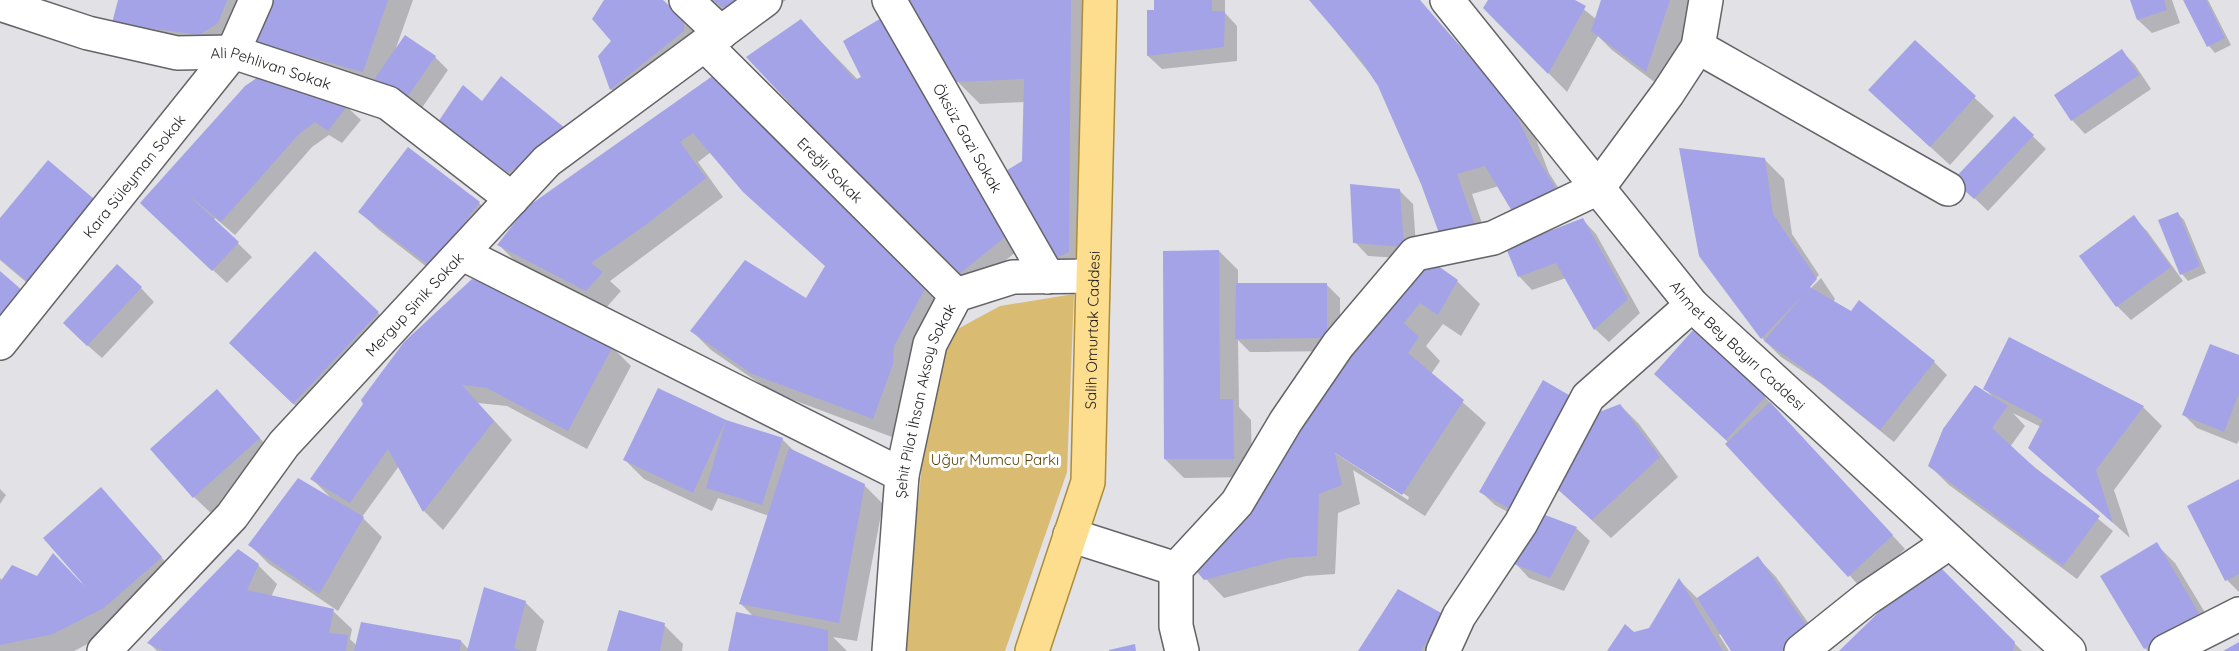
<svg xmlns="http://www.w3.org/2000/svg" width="2239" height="651" viewBox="0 0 2239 651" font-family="Quicksand,sans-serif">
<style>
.green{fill:#dabb72}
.shadow{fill:#0003;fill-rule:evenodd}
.building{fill:#a4a3e7}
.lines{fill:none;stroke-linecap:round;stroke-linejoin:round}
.street-casing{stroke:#646468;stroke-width:36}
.secondary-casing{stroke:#646468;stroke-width:36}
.primary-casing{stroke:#ad8c35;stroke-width:36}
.street{stroke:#fff;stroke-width:33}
.secondary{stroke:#fff;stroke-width:33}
.primary{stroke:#fdde8e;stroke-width:33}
.labels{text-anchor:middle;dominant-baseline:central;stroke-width:6;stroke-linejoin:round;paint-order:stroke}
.street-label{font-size:15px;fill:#1d1d1e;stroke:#fff}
.park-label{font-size:15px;fill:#564103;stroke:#fff}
</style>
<rect width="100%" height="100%" fill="#e1e1e6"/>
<path class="green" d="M1074,294L1067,472L1005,651H899L920,485L930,344L1000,306Z"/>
<path class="shadow" d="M120,0H259L241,45H136Z
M271,0H413L396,48L435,57L448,70L417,115L274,60L255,41Z
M605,0H661L703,39L630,108L611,89L600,56L613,41Z
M709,0H786L756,24L742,25Z
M910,0H1093L1091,274L1050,260L1025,102L980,104L957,81Z
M1156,0H1225V13L1237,26V61L1162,69L1148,56Z
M1311,0H1419L1490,79L1534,134L1549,173L1570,206L1499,186L1472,194L1490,247L1423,183L1379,85Z
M1489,0H1572L1596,19L1602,0H1694L1665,90L1612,50L1598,36L1567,92L1485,8Z
M2131,0H2172L2180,23L2152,33L2138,20Z
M2185,0H2208L2231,45L2215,53L2209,46Z
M801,21L1021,248L972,287L959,274Z
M1915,42L1994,116L1950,165L1889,109Z
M2122,51L2135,65L2151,89L2085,134L2072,120Z
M721,72L945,305L911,383L892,437L772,392L711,350L692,331L806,300L827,266L711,152L698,162L723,197L610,281L621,291L605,309L517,263L499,245Z
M246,87L347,107L361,120L342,143L329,135L312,147L235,235L215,218L214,220L252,257L227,283L155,216Z
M2014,118L2046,149L1988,211L1969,193Z
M570,134L588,152L522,194L455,146Z
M409,149L479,203L498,222L450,285L379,230L360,212Z
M1765,160L1784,179L1792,234L1819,275L1807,288H1811L1821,278L1835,299L1833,302L1934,362L1947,375L1894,442L1819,382L1781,357L1762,338L1699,254Z
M1399,190L1413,204L1417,259L1368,256L1355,242Z
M99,205L118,224L52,304L0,260V220Z
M2177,213L2184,220L2206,273L2188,281L2182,274Z
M2133,217L2147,231L2183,281L2131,320L2117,306L2081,257Z
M1583,220L1596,234L1640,313L1609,342L1595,329L1566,278L1532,290L1519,276Z
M1219,251L1238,270V285L1326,284L1340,298V351L1250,352L1238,340L1239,407L1251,420L1252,477L1184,478L1165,459Z
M1457,281L1480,304L1461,336L1443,324L1426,346L1440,361L1431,374L1486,423L1425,516L1353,470L1360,504L1338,513L1335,574L1306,576L1224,598L1205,578L1370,329ZM1327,445L1409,497L1408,500L1327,448Z
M141,288L154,302L102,358L78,337Z
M378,313L391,326L313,422L249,362Z
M2010,339L2143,407L2162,426L2114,490L2130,538L2029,448L2041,427L2013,413L2025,426L2010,447L2113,531L2077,579L1949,485L1930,466L1992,396L1985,389Z
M612,347L631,366L587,449L507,406L478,403L512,440L443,530L424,511L399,466L362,517L382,537L338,611L269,564L250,545L330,497L312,479L365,405Z
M2239,357V440L2237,444L2197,428L2184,415Z
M1656,374L1765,397L1905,549L1862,589L1729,443Z
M658,390L726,421L782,439L796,453L864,485L883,504L857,641L833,637L847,651H730L754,617L741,604L769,516L718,498L712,511L644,479L625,460Z
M217,391L278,458L213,515L194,497Z
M1620,405L1639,424L1678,477L1611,538L1556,487L1526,522L1495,505L1481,492L1583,420Z
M2239,481V592L2227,580Z
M0,489L6,495L0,504Z
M101,490L179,577L123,626L74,651H0V578L3,581L38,578L82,584Z
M1576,528L1590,541L1564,591L1529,578L1516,564Z
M2156,544L2175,563L2218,634L2190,651H2148L2145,648Z
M1758,558L1776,577L1828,651H1733L1721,633L1719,635L1729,651H1609L1634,633L1650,629L1679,580L1698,599Z
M258,565L277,584L271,597L333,611L352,629L350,639L357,646L461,641L469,650L525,602L544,621L536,651H157L149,643Z
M1942,570L2022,651H1841Z
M1443,615L1442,651H1360Z
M664,625L683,644L682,651H609Z"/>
<path class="building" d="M118,0H227L218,23L199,35L112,23Z
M270,0H388L363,72L254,42Z
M604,0H663L684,19V31L610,90L598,56L611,41L592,19Z
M713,0H744L737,6L722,7Z
M908,0H1071L1069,252L1049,261L1001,174L1022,161L1024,79L956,82Z
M1154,0H1212V11H1225L1224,47L1147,56V10H1154Z
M1309,0H1420L1471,59L1491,78L1516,114L1534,153L1558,192L1516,218L1485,166L1457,174L1478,234L1443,244L1421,184L1378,86L1363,63Z
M1488,0H1575L1586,6L1548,74L1483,8Z
M1601,0H1670L1646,72L1591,31Z
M2130,0H2164L2167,10L2137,20Z
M2183,0H2206L2225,38L2207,47Z
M883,17L1009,234L958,275L841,158L746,57L801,19L855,80L861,77L843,41Z
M405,35L436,56L403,103L373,81Z
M1915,40L1976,96L1930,147L1868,90Z
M2122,49L2139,75L2071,121L2054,95Z
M721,70L927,285L894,346L893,364L873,419L752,374L690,331L745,260L806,298L825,266L743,192L693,133L680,142L706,178L647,224L591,263L603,272L586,291L497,245L527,207Z
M501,76L571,133L502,176L434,128L463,85L482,101Z
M258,77L348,105L328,131L315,122L299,134L221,222L186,193L239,242L212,271L140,203L245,86Z
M2014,116L2034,135L1974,199L1953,180Z
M408,147L480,202L431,267L358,212Z
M1679,148L1765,158L1773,214L1817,279L1810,287L1851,311L1859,300L1935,361L1880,430L1804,369L1764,341L1802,296L1761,339L1699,256Z
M48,160L100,204L33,286L0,259V218Z
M1350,184L1400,189L1404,247L1353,243Z
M2178,212L2200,266L2180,275L2158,220Z
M2134,215L2171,267L2116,307L2079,256Z
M1583,218L1628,299L1594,330L1556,263L1518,277L1506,248Z
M1219,250L1220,399H1233L1234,459H1164L1163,251Z
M315,251L379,312L293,404L229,343Z
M1424,256L1458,280L1438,315L1420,303L1404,323L1419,337L1408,353L1464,400L1402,495L1335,453L1342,485L1319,494L1317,556L1287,558L1204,580L1191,565L1265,483L1368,328Z
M117,264L142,287L87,346L63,323Z
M0,271L23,291L0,318Z
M472,279L532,302L613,346L568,431L487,388L462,385L494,421L423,512L388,449L350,503L310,479L363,404L361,400L404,342Z
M1236,283H1327V338L1235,339Z
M1693,330L1766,396L1726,440L1654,374Z
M2009,337L2144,406L2096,470L2113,523L2028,448L2043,420L1983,389Z
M2210,344L2239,355V393L2224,432L2182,415Z
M1543,380L1574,398L1512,510L1479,492Z
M1975,385L2008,406L1992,428L2035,468L2100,516L2063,566L1928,466L1943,429Z
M658,388L726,420L693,493L623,460Z
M217,389L260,438L193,498L150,449Z
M1770,402L1893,535L1848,577L1725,444Z
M1620,404L1660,457L1592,520L1555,487L1584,418Z
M726,420L783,438L762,505L706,488Z
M789,448L865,484L839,623L739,604Z
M298,478L364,517L319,594L248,545Z
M2239,479V574L2225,581L2187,506Z
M101,487L162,557L104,608L53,634L0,645V582L12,565L37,576L53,553L90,592L43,538Z
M1540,513L1577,527L1550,578L1514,564Z
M2157,542L2200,615L2144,649L2100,576Z
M238,549L259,564L247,590L334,609L329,633L348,635L346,651H163L147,643Z
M1758,556L1812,634L1781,651H1731L1697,598Z
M1942,569L2015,642L2013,651H1839L1920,572Z
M1679,578L1723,651H1607L1625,624L1634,632L1649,628Z
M484,587L526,601L514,648L522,651H467Z
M1398,589L1443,614L1421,651H1358Z
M619,610L665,623L660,651H607Z
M736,612L828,630V651H728Z
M361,622L461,640L460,651H354Z
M2239,642V651H2223Z
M1135,644L1136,651H1109V650Z"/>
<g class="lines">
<defs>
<g id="street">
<path d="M686,0L721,33"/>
<path id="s1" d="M889,0L1048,277"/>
<path id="s2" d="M0,4L88,33L177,53L233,52L388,103L512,199"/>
<path id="s3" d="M705,45L956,295"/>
<path d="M1698,47L1948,189"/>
<path d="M463,254L902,475"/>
<path id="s4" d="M0,343L233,52L256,0"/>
<path d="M1070,535L1176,569"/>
<path id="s5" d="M104,651L232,516L284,444L547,161L765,0"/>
<path id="s6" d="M889,651L902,475L930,344L956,295L1013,277L1093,276"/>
<path d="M1182,651L1176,626V569L1237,503L1286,421L1338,345L1415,254L1493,238L1598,188L1668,93L1698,47L1706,0"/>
<path d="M1443,651L1459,616L1521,523L1588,397L1692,305"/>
<path d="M1801,651L1866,599L1950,542"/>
</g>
<g id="secondary">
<path id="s7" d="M1447,0L1692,305L2069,651"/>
<path d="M2166,651L2239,614"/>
</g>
<g id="primary">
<path id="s8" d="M1032,651L1088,482L1100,0"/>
</g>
</defs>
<use href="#street" class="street-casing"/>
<use href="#secondary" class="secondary-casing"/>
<use href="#primary" class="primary-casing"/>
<use href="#street" class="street"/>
<use href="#secondary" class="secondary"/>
<use href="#primary" class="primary"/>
</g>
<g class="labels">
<g class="street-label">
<text stroke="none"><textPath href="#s2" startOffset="280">Ali Pehlivan Sokak</textPath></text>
<text stroke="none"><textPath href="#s1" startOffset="159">Öksüz Gazi Sokak</textPath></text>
<text stroke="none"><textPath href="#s3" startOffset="177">Ereğli Sokak</textPath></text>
<text stroke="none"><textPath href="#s4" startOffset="214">Kara Süleyman Sokak</textPath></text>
<text stroke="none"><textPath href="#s5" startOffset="466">Mergup Şinik Sokak</textPath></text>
<text stroke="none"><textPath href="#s8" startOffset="330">Salih Omurtak Caddesi</textPath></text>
<text stroke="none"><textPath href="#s7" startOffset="452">Ahmet Bey Bayırı Caddesi</textPath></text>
<text stroke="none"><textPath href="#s6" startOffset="254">Şehit Pilot İhsan Aksoy Sokak</textPath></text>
</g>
<g class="park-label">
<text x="995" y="459">Uğur Mumcu Parkı</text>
</g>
</g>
</svg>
